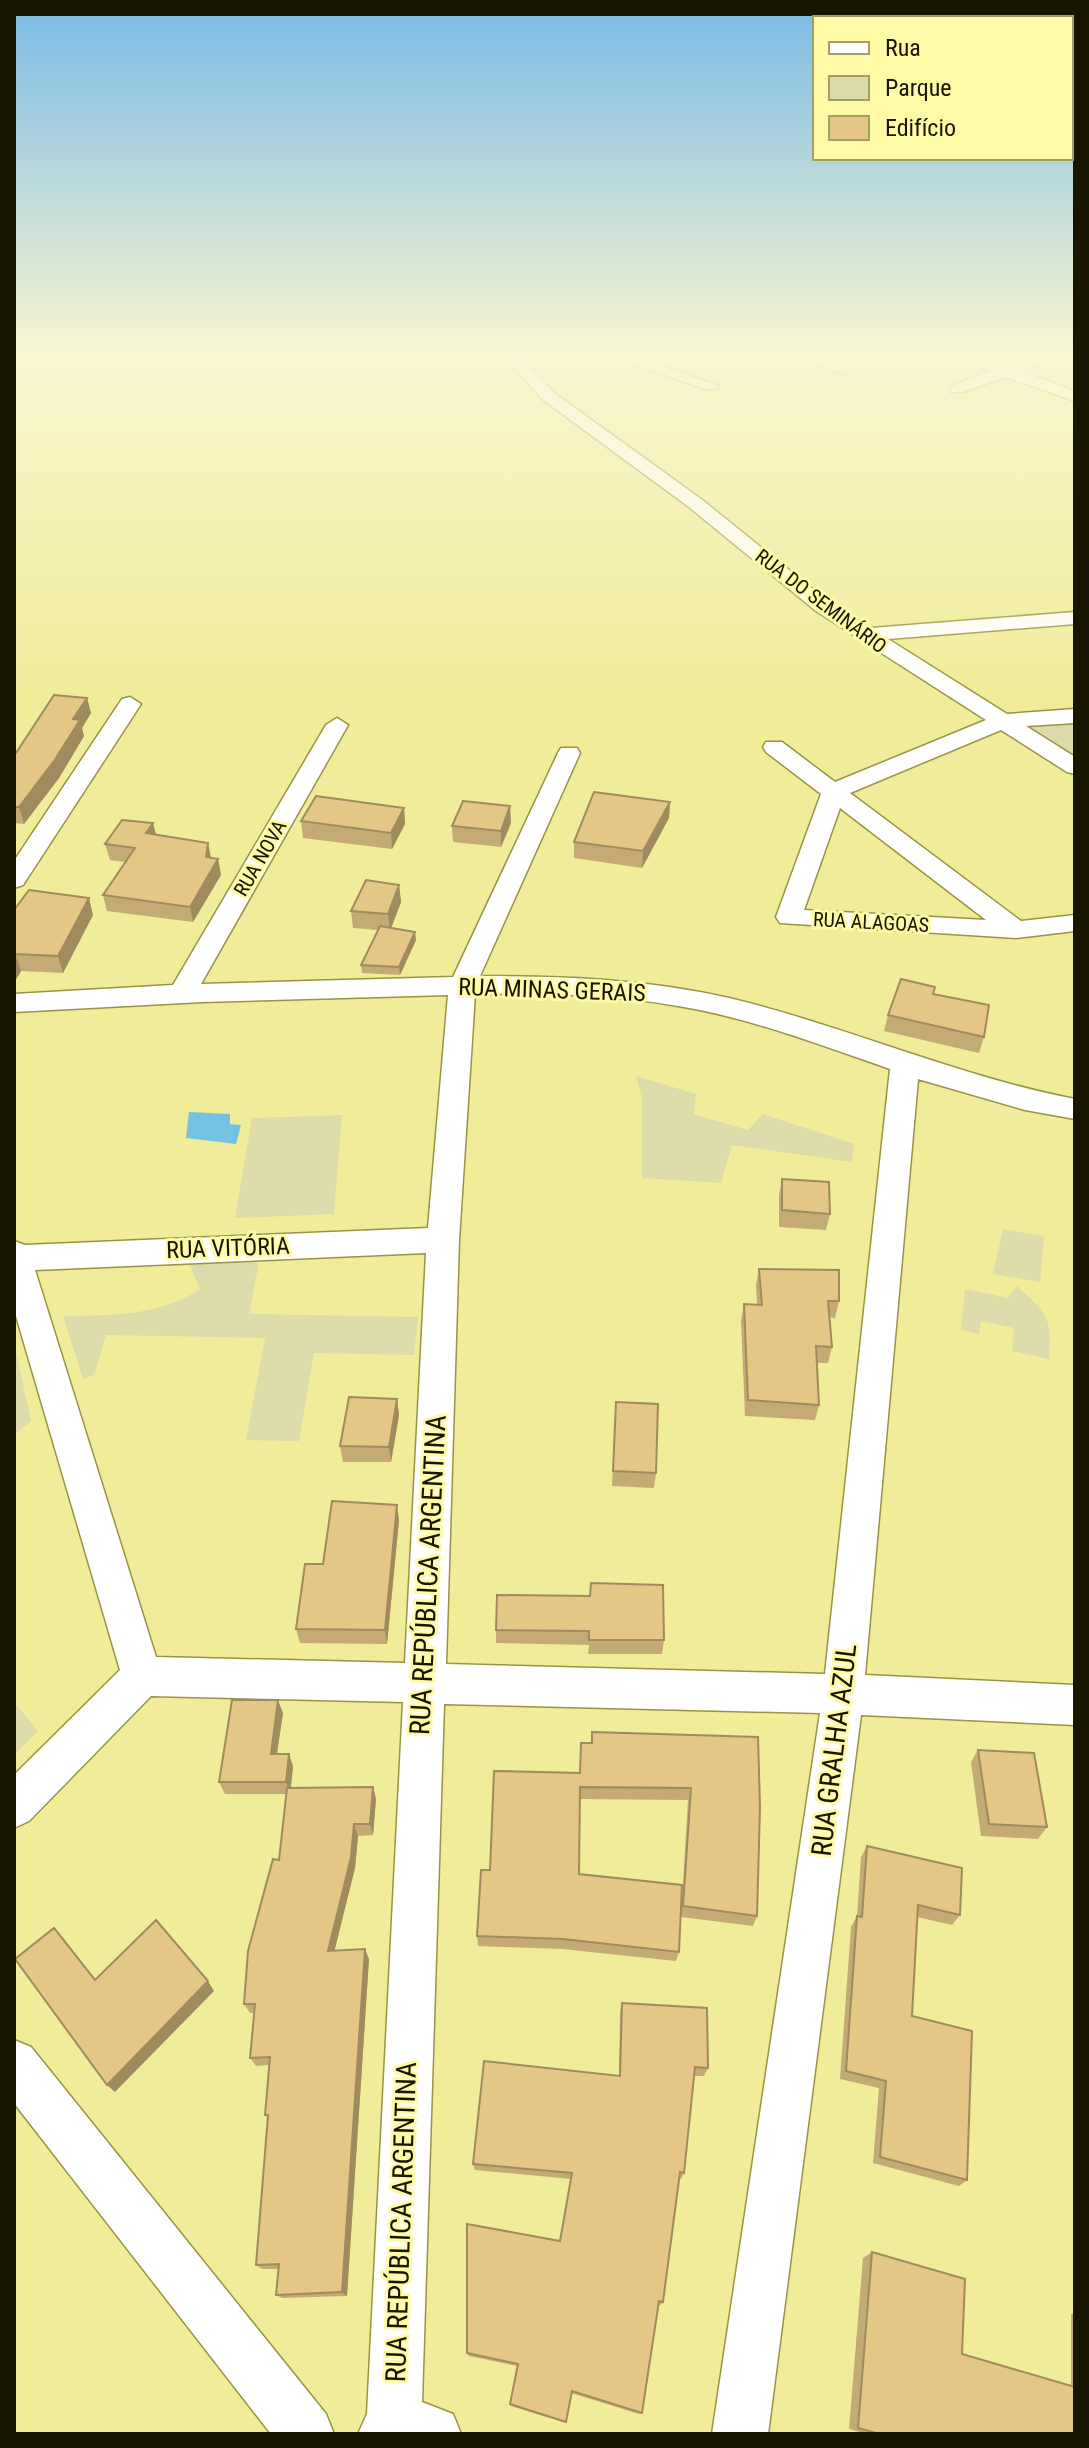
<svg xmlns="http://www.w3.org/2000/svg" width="1089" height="2448" viewBox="0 0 1089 2448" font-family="'Roboto Condensed',sans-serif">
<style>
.green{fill:#dddba9}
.water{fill:#74c2e1}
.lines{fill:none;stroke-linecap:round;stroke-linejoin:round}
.minor-casing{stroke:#999442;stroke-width:3}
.minor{fill:#fff;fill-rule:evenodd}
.wall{fill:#c4aa74}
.shaded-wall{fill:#a08b5e}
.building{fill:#e4c687;stroke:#a08b5e;stroke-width:2}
.labels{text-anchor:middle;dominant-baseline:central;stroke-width:6;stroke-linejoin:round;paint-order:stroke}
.far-street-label{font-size:20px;fill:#171500;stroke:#fefaa6}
.street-label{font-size:24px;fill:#171500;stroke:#fefaa6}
.near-street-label{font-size:28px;fill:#171500;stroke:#fefaa6}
</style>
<rect width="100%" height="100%" fill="#f1ec99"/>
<path class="green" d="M1075,723V763L1018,727Z
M636,1076L696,1094L694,1114L748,1130L763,1114L854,1144L852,1162L732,1145L721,1183L642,1178V1099Z
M342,1115L334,1214L235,1218L252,1118Z
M1003,1229L1044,1236L1040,1282L993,1274Z
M188,1261L259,1263L249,1314L418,1317L414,1355L314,1353L299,1441L246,1440L265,1338L106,1335L94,1375L83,1379L63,1316C110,1315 158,1317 200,1289Z
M1017,1286C1047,1314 1052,1315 1049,1359L1012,1351L1014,1328L981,1321L979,1334L961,1330L965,1289L1008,1298Z
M14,1343L31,1421L14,1435Z
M14,1702L38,1731L14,1755Z"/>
<path class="water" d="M189,1112L230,1114V1124L241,1125L236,1144L186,1138Z"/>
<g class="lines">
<defs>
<path id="minor" d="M502,353H518L554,393L701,499L830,603L871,628L1075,612V624L888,639L1007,714L1075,709V723L1026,726L1075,757V774L1067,772L1001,730L850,793L1021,921L1075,915V931L1016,938L780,923L776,917L821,794L766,752L763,747L766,742H782L835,782L986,720L816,611L689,507L542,399ZM840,808L986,920L804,910Z
M601,353H623L719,386L717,389H705Z
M780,353H803L851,369L843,374Z
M945,353C969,351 993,367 1007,365C1027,363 1036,353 1062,353L1060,356L1020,371L1075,391V401L1005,377L963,392H951V386L991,371Z
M130,697L141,704L23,885L14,888V861L122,699Z
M337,718L348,725L201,984L453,977L558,753L561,748H577L580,753L480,976C564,976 647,979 729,998C846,1026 956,1076 1075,1099V1119L1025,1110L918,1079L865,1675L1075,1685V1725L861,1715L768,2434H712L820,1713L444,1704L422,2402L453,2414L461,2434H358L367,2414L403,1702L151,1696L29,1821L14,1828V1775L120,1670L14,1309V1241L25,1245L428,1228L448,995L202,1002L14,1012V994L173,985L326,725ZM475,994C543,993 611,994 678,1006C751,1018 820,1045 890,1069L825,1674L446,1664L459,1240ZM426,1253L405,1663L156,1657L35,1270Z
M14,2040L31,2047L326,2414L334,2434H271L14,2103Z"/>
</defs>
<use href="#minor" class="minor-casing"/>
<use href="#minor" class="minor"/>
</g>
<path class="wall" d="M87,698L91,713L82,728L84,736L59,778L24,824L14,823V756Z
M670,802L669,818L642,868L574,858V842Z
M404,808L405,824L392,849L303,838L301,821Z
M511,823L501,847L453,842L452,826Z
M156,835L211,858L218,859L221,875L193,922L107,911L103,895L125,862L110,860L105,844Z
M399,885L401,902L391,928L416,940L400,975L362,973L361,965L378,930L353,928L351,911Z
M14,910L93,915L63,973L21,971L14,983Z
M934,994L984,1037L979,1053L884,1031L888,1015Z
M782,1179L830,1214L826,1230L779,1227V1195Z
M759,1269L839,1301L835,1318L830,1317L832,1347L828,1363H817L819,1405L815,1420L745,1416L741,1321L744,1304L757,1305L756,1285Z
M397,1399L399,1415L391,1462H343L340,1446Z
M616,1402L656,1473L654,1488L612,1486Z
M399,1520L387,1644L300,1643L296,1629Z
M590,1596L664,1640L662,1654H588L589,1645L496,1643V1630Z
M283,1713L277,1754L293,1766L291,1788L373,1787L376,1799L373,1835L358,1836L355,1868L334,1951L369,1959L347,2296L282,2298L276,2295L278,2269H262L256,2265L268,2118L265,2115L269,2065L256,2066L250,2058L254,2013H250L244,2004L279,1860L286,1794H225L219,1782Z
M592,1732L758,1737L757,1916L753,1926L681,1917L688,1800L580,1799L579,1874L679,1952L676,1961L562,1949L478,1946L477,1936L490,1870L580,1773L581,1743H591Z
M978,1750L1047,1827L1038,1839L981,1836L971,1762Z
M867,1846L960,1915L952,1925L917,1917L912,2016L967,2180L959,2186L873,2163L879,2088L840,2079L851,1927L857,1916L861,1857Z
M622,2003L708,2068L704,2076H694L684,2173L681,2179H679L663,2302L660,2305H658L642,2413L639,2414L571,2393L566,2423L511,2406L510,2404L517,2366L469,2356L467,2353L560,2241L571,2179L475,2170L473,2164L619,2076L620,2012Z
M872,2252L962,2354L1071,2386V2314L1075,2313V2434H867L849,2429L863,2258Z"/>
<path class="shaded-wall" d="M87,698L91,713L82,728L84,736L59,778L24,824L19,807L73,719Z
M670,802L669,818L642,868L643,851Z
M510,806L511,823L501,847V831Z
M404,808L405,824L392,849L391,833Z
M153,823L157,838L146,833Z
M208,843L211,858L206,857Z
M218,859L221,875L193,922L190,907Z
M399,885L401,902L390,931L388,914Z
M89,898L93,915L63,973L58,956Z
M415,932L416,940L400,975L399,967Z
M15,954L21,971L14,983V956Z
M397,1399L399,1415L391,1462L389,1447Z
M397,1505L399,1520L387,1644L385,1630Z
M278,1700L283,1713L275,1766L271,1754Z
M289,1754L293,1766L290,1794L286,1782Z
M373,1787L376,1799L373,1835L370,1824Z
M354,1824L358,1836L355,1868L332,1961L328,1951Z
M54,1928L63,1938L103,1989L95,1980Z
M365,1949L369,1959L347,2296L342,2292Z
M208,1981L214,1991L115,2092L107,2085Z"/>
<path class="building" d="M54,695L87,698L73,719L80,720L54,761L19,807H14V756Z
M594,792L670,802L643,851L574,842Z
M316,796L404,808L391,833L301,821Z
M463,801L510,806L501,831L452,826Z
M122,820L153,823L146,833L208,843L206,857L218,859L190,907L103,895L135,848L105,844Z
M366,880L399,885L388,914L351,911Z
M29,890L89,898L58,956L15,954L14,956V910Z
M380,926L415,932L399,967L361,965Z
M901,979L935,987L933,994L989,1005L984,1037L888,1015Z
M782,1179L829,1182L830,1214L782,1210Z
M759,1269L839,1270V1301H828L832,1347L816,1346L819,1405L748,1400L744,1304L762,1305Z
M349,1397L397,1399L389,1447L340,1446Z
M616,1402L658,1404L656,1473L613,1471Z
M332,1501L397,1505L385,1630L296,1629L305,1564H323Z
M591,1583L663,1585L664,1640H589V1631L496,1630L497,1595L590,1596Z
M232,1700H278L271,1754H289L286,1782H219Z
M592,1732L758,1737L760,1807L757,1916L683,1906L691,1788L580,1787L579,1874L682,1885L679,1952L563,1939L477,1936L481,1870H490L494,1771L580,1773L581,1743H592Z
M978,1750L1034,1753L1047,1827L989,1824Z
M373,1787L370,1824H354L351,1857L328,1951L365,1949L342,2292L276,2295L279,2264L256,2265L268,2115H265L270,2057L250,2058L255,2004H244L248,1951L273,1859L279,1860L287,1788Z
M867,1846L962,1868L960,1915L918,1905L912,2016L972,2031L967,2180L880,2157L886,2081L846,2071L857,1916L862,1917Z
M156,1920L208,1981L107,2085L15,1959L54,1928L95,1980Z
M622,2003L707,2008L708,2068L695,2067L684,2173L680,2172L663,2302L659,2301L642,2413L572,2391L566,2422L510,2404L518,2364L467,2353V2224L560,2241L572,2173L473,2164L484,2061L620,2076Z
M872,2252L965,2279L962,2354L1075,2387V2434H880L858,2428Z"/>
<linearGradient id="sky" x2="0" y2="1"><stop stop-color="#79bae5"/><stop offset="0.51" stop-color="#f9f6d1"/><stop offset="1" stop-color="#f9f6d1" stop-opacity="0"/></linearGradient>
<rect width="1089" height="695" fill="url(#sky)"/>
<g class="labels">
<g class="far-street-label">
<text transform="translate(821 601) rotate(37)">RUA DO SEMINÁRIO</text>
<text transform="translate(260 858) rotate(-60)">RUA NOVA</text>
<text transform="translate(871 922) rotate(3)">RUA ALAGOAS</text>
</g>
<g class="street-label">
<text transform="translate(552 990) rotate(2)">RUA MINAS GERAIS</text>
<text transform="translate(228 1248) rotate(-2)">RUA VITÓRIA</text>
</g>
<g class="near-street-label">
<text transform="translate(428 1575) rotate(-87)">RUA REPÚBLICA ARGENTINA</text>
<text transform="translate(834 1750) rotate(-83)">RUA GRALHA AZUL</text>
<text transform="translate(401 2222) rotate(-88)">RUA REPÚBLICA ARGENTINA</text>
</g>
</g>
<rect width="1089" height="2448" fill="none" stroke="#171500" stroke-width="32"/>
<rect x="813" y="16" width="260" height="144" fill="#fefaa6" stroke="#a29e64" stroke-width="2"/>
<rect x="829" y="42" width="40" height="12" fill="#ffffff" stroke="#a29e64" stroke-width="2"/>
<text x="885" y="56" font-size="24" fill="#171500">Rua</text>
<rect x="829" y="76" width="40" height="24" fill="#dddba9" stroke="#a29e64" stroke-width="2"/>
<text x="885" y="96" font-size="24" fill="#171500">Parque</text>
<rect x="829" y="116" width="40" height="24" fill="#e4c687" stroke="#a29e64" stroke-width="2"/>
<text x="885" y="136" font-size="24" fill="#171500">Edifício</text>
</svg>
